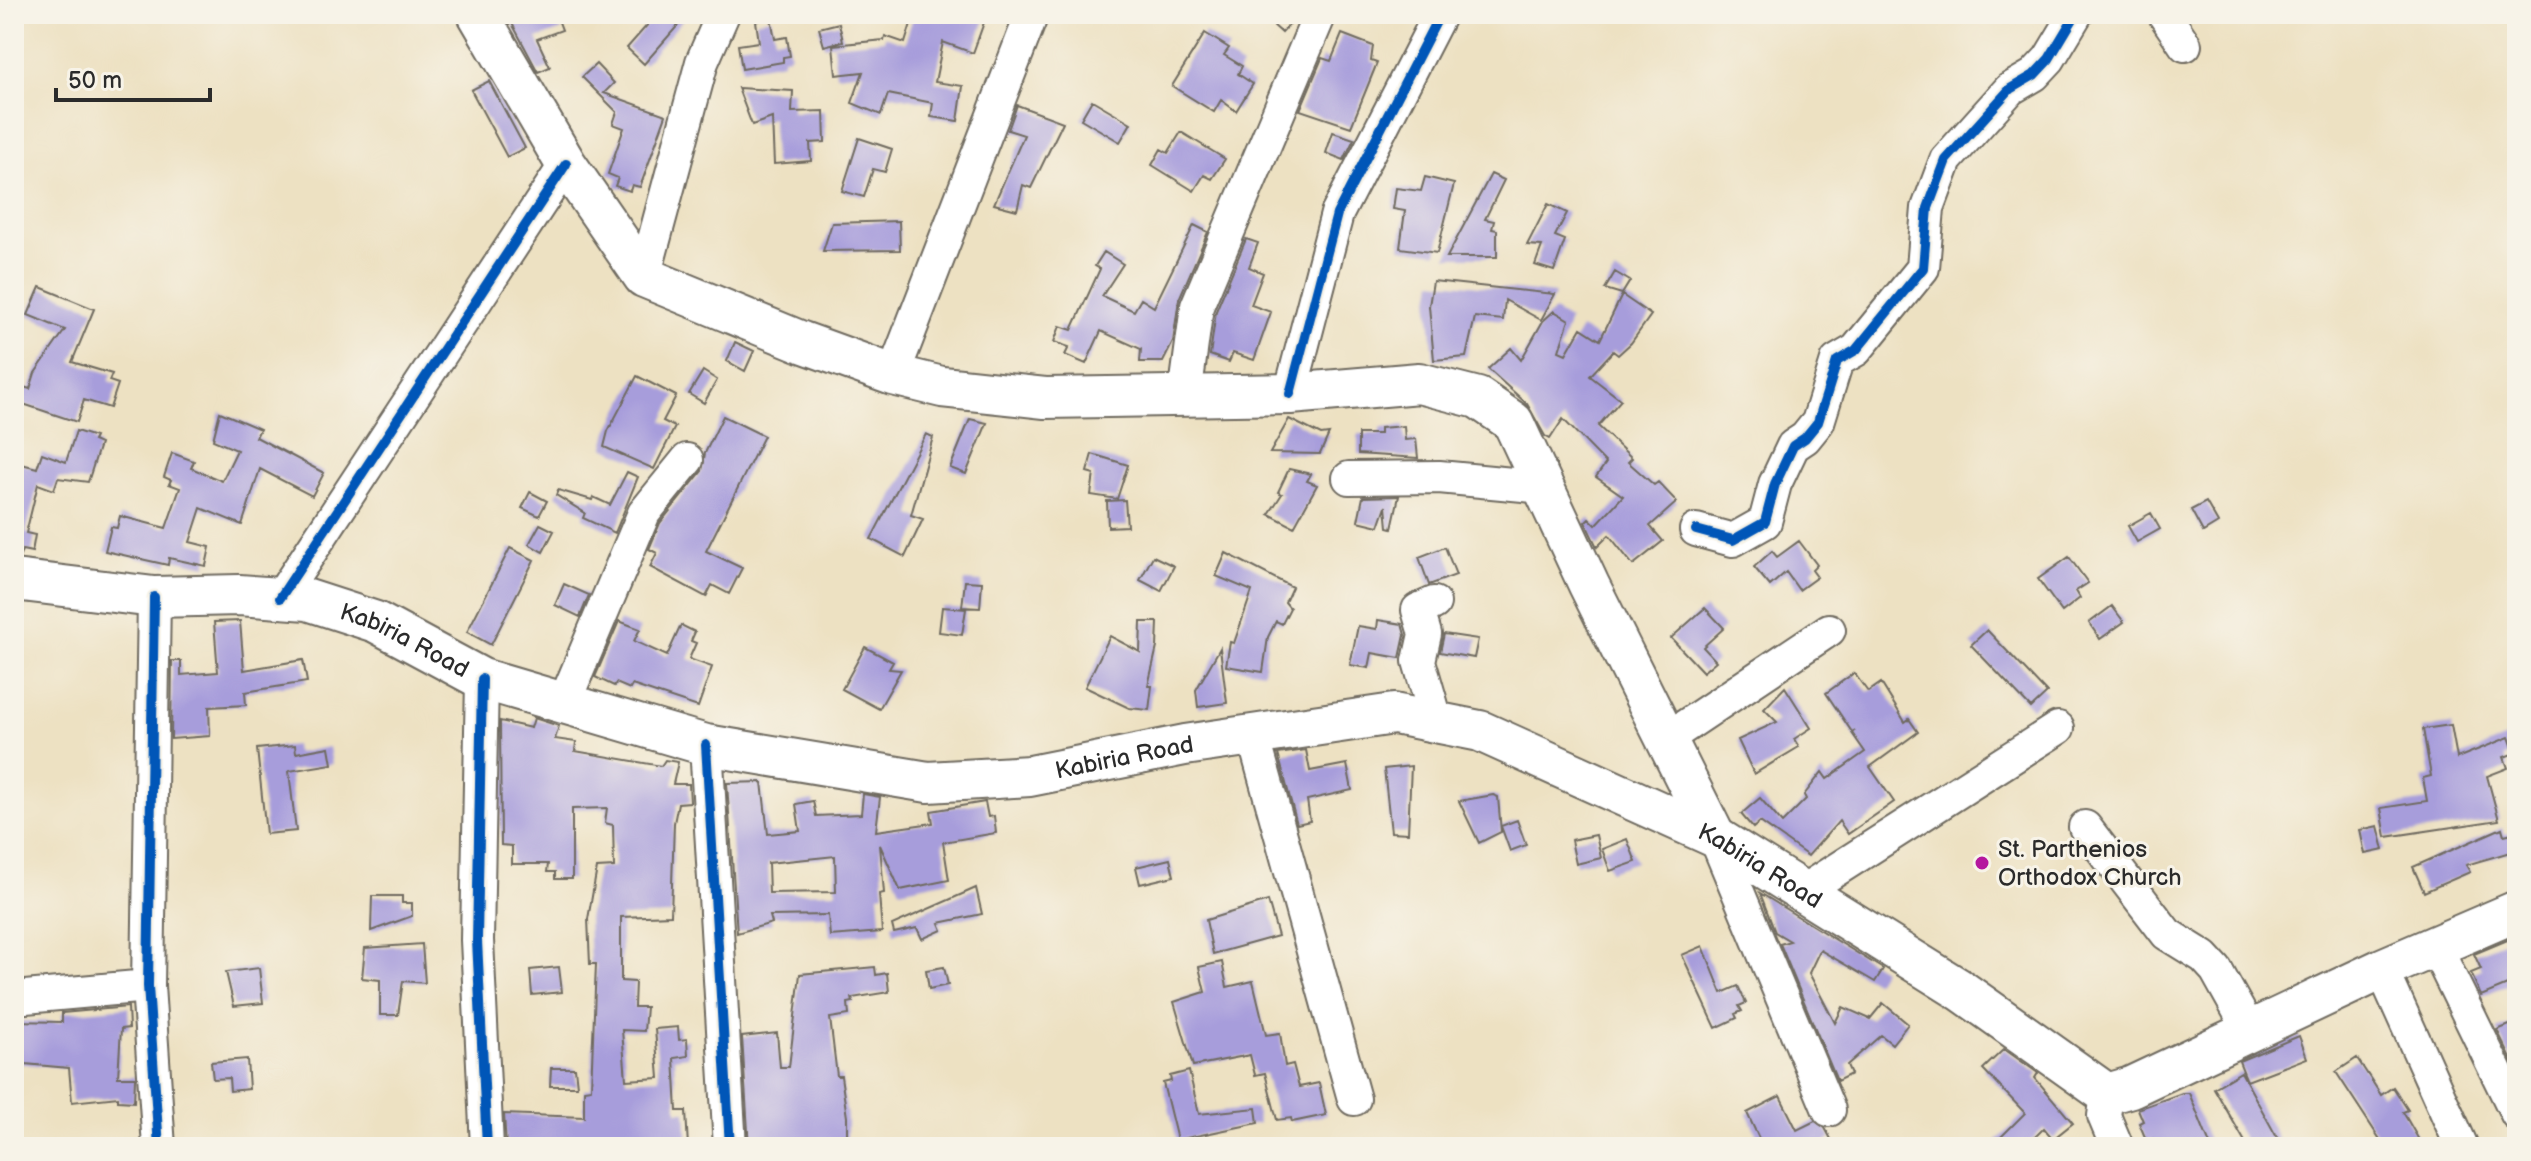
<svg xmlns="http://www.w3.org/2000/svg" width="2531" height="1161" viewBox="0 0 2531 1161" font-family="'Balsamiq Sans',sans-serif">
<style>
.building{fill:#a79ddb;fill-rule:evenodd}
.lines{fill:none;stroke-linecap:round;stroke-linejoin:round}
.minor-casing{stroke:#6f6b60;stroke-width:36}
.major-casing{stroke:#6f6b60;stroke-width:44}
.minor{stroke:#fff;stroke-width:32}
.major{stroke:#fff;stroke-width:40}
.cycleway-casing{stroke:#f7f3e8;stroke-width:15}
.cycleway{stroke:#0057b8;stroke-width:10}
.poi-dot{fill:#b5179e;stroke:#f7f3e8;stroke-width:3}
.labels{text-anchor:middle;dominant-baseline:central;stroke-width:6;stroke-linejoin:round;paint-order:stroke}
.street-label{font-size:24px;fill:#2b2b2b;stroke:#f7f3e8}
.poi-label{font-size:24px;fill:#2b2b2b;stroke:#f7f3e8;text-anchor:start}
</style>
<rect width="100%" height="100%" fill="#f7f3e8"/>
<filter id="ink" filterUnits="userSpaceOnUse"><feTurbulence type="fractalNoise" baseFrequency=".0125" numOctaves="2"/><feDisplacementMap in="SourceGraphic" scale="16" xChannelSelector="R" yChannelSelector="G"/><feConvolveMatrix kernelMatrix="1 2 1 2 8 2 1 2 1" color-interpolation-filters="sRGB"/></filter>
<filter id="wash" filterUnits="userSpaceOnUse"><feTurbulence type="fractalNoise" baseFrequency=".006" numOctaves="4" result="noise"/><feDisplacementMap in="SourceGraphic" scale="32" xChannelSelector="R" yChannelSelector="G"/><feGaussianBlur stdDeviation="1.8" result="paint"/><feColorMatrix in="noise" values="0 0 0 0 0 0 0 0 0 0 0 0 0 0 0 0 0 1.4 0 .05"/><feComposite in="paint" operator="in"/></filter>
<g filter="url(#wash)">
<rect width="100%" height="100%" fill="#ede1c2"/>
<g id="blocks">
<path class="building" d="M507,14H556L562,30L537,39L550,67L538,72Z
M657,14H688L644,64L627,48Z
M914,14H987L973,53L943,42L935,82L963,86L958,121L931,117L933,103L888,94L881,115L852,103L863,72L836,75L833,45L884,40L885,36L905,43Z
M1261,14H1299L1282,33Z
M771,18L775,39L787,37L790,56L783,57V62L742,69L738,45L759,42L756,21Z
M839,23L843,41L824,46L819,28Z
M1205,33L1229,48L1224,55L1242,66L1238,74L1253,84L1236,111L1221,100L1214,112L1172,86Z
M1342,34L1373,46L1371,61L1377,63L1351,127L1300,110L1322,58L1331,61Z
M596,64L614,83L604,93L666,115L640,187L632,185L630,191L615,186L618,178L608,174L624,128L613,124L617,112L582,77Z
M489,81L525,148L507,157L471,90Z
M738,88L793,91L792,112L824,111L825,142L810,143L811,161L774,164L772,118L752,125Z
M1092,100L1131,123L1120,142L1081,119Z
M1017,105L1063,122L1031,188L1023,185L1017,210L994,204L1024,135L1008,130Z
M1181,132L1225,159L1212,179L1204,175L1194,191L1152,165L1161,149L1168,153Z
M1333,132L1354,139L1344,160L1326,153Z
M859,138L892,149L885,172L873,169L864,197L842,191Z
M1491,174L1504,180L1485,219L1494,221L1492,229L1497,230V257H1447Z
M1425,177L1454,184L1437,253L1400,248L1405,211L1393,209L1396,188L1421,191Z
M1548,204L1567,213L1555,236L1565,240L1554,271L1535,265L1542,246L1527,245Z
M899,221L900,250L823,251L832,223Z
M1194,225L1208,232L1179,299L1173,342L1163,362H1140L1141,349L1101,331L1086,364L1065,355L1069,347L1054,342L1060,326L1072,330L1100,269L1095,266L1104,252L1123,264L1102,296L1134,311L1141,299L1154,307Z
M1246,239L1258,243L1249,267L1263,273L1251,305L1271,312L1254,360L1233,353L1229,362L1210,355L1216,311Z
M1615,272L1630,281L1622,294L1605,289Z
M1433,281L1479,286L1555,294L1541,320L1505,300L1503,320L1475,317L1466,357L1434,360L1429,306Z
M40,287L94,309L72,362L112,374L109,381L118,384L110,408L84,400L77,422L14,401V384L30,389L35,373L65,330L28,315Z
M1622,295L1651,315L1631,343L1618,355L1613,351L1590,376L1621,400L1598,426L1632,458L1628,462L1654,485L1658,482L1677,502L1650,526L1663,541L1633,565L1609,535L1597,547L1585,522L1589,518L1596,525L1623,496L1596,477L1606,463L1563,419L1550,439L1545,436L1527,404L1488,369L1511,348L1521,360L1543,321L1554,311L1569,320L1559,351L1566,354L1581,328L1600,340Z
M735,342L754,351L745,371L727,361Z
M703,371L717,380L704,403L689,394Z
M637,376L676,396L663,421L675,427L654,469L604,447L608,431Z
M220,412L260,429L256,437L324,473L312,496L260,469L242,525L201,508L190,542L210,547L206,566L169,558L168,565L105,551L111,527L117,528L120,516L166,528L180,488L169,484L171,480L164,477L172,453L194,461L191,468L222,481L237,450L213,440Z
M723,416L764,436L706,551L742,568L729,594L712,585L706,597L650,567L657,553L649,549L660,523L702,471L705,453Z
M970,419L987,423L966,474L950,468Z
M1289,419L1321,435L1329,434L1320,454L1270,453Z
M1404,426L1405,440L1416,439L1418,458L1358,454V434H1380V428Z
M76,431L95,437L93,441L100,444L88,482L58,478L54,490L38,484L26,533L35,535L32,552L22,550L20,556H14V462L37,468L42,453L66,462Z
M926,434L933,437L911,515L923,519L905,557L871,539Z
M1092,454L1128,465L1117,499L1091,495L1094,474L1087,472Z
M1289,469L1311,474L1307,481L1317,485L1294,527L1269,514L1282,494L1278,492Z
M627,472L638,477L615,533L583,518L585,513L556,495L558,490L592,500L593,497L610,505Z
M530,492L547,501L539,516L522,508Z
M1399,496L1392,528L1388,527L1386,506L1379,526L1358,521L1363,497Z
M1125,500L1127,526L1108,527L1107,501Z
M2206,502L2218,523L2203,532L2191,510Z
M2151,513L2160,529L2137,542L2128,526Z
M540,524L554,531L543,552L529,544Z
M1799,541L1817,565L1812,570L1817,577L1799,590L1786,572L1770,586L1754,567L1772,551L1777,557Z
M1445,547L1456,575L1429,585L1419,557Z
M510,548L534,560L491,645L467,632Z
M1226,553L1292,587L1285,602L1290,608L1282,624L1276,621L1268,637L1263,672L1226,666L1230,642L1234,643L1252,591L1216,576Z
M1153,556L1174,566L1161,591L1140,580Z
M2069,557L2088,583L2076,591L2080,598L2062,612L2038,579Z
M965,581L982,582L980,608L962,607Z
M564,584L589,595L580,617L555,605Z
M2112,606L2124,622L2100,639L2089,623Z
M942,607L966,609L962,635L939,632Z
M1705,608L1724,628L1703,647L1716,661L1703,672L1671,638Z
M1378,620L1402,624L1405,635L1400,658L1372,653L1369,668L1350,665L1358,626L1377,629Z
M240,621L244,670L303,660L307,682L245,692L246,705L209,707L210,736L171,739L172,661H181V675L218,672L214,622Z
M619,621L640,629L634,641L667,656L681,625L695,632L691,641L696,643L689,659L712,667L698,707L632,685L630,689L616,683L614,686L595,677Z
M1141,622H1158L1157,647L1148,686H1152L1149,710L1129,708L1085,687L1110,636L1140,652Z
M1987,630L2047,693L2031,708L1971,645Z
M1444,634L1478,639L1474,658L1440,652Z
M865,647L893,662L889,669L901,670L879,709L842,689Z
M1220,648L1227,703L1198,707L1196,690Z
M1854,673L1868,692L1881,683L1905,722L1909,719L1918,732L1870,767L1894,802L1848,834L1839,821L1808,856L1760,822L1753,828L1741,814L1760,798L1782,823L1806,799L1804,795L1822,772L1827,779L1865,752L1852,733L1855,730L1852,732L1826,693Z
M1785,687L1811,728L1794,739L1799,747L1754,774L1738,740L1777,722L1764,709Z
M534,718L559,726L555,739L576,742L575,751L661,766L665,760L678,762L673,784H689L690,802L678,803L674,823L671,915L621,917V981L635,982L634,1007H646L644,1031L622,1030L626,1080L659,1078L655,1029L678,1027L679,1040L687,1039L688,1056L674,1058L677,1111H686L688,1147H506L504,1114L584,1117V1090L591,1089L596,964H590L588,919L597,868L614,867L613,825L605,823L607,808L572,809V879H555V872H547L548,864H512V846L501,845L500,721L531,728Z
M2451,725L2457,758L2509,737L2515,753L2504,757L2508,768L2487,776L2499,820L2386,837L2381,808L2427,801L2423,778L2431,776L2423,729Z
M295,745L296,753L329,747L332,764L289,771L296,831L266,834L257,749Z
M1306,750L1310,771L1347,764L1352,790L1307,800L1310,821L1297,824L1278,754Z
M1411,766L1408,833L1391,832L1384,769Z
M762,782L768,834L800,831L796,804L813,801L816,816L861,814L863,794L880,797L876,831L933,823L931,811L985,802L988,817L994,816L996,833L943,842L949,880L900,890L880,845L884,893L879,894L882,932L830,936L828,915L770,916L772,923L737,933L727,783ZM835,856L836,892L769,893L768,863Z
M1493,795L1498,797L1501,832L1479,843L1459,801Z
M1517,820L1526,845L1510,851L1501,826Z
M2378,826L2384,850L2365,854L2360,830Z
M2502,828L2504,835L2517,832V850L2466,865L2470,872L2424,892L2413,867Z
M1596,835L1601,858L1576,864L1571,840Z
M1627,839L1636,862L1610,871L1602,849Z
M1170,859L1174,876L1140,884L1136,867Z
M976,888L982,914L939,923L942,930L922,939L917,928L894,933L892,925Z
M1760,893L1883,969L1875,982L1820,950L1809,973L1835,1023L1843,1007L1870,1019L1883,1003L1908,1024L1892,1044L1881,1035L1847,1065L1851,1074L1837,1081L1780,944L1790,941L1775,932Z
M372,896H402V903H412V916L371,931Z
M1268,901L1278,936L1213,954L1206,920Z
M2517,936V981L2481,996L2471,973L2481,969L2474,954Z
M422,944L425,983L403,981L398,1015H380V980L362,978L365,948Z
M1703,946L1722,993L1738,986L1746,1003L1739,1006L1742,1011L1735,1014L1737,1018L1716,1028L1682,955Z
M1222,962L1227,987L1253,981L1266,1035L1280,1033L1285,1066L1293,1064L1299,1087L1319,1083L1326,1115L1292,1122L1291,1118L1277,1120L1265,1073L1255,1075L1250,1055L1193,1066L1174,1002L1205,992L1199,967Z
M559,967L562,992L532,995L530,970Z
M875,967L876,975L887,973L889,992L852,998L853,1002L848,1003L849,1015L830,1018L837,1076H841L847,1117V1147H749L742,1037L777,1033L780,1067H789L800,974Z
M944,967L948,985L929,989L926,970Z
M259,968L263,1003L234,1006L226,972Z
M128,1007L129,1028L121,1029L118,1077H135L134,1102L118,1101V1097L72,1102L69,1068L14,1063V1021L62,1022V1013Z
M2517,1022V1071L2497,1030Z
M2299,1036L2307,1058L2247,1081L2239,1061Z
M2004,1049L2038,1073L2035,1078L2073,1123L2053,1139L2044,1128L2025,1147H1991L2025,1113L1983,1069Z
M2357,1058L2381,1095L2393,1087L2408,1110L2403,1112L2423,1147H2385L2336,1072Z
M247,1059L249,1089L230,1091L229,1078L213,1079L211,1062Z
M551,1068H575L577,1086H550Z
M1189,1071L1199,1114L1256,1108L1258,1123L1177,1140L1163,1083L1171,1081L1170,1076Z
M2241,1072L2279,1141L2268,1147H2248L2214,1088Z
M2182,1093H2189L2211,1147H2156L2152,1139L2147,1142L2139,1123L2143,1121L2138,1109Z
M1780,1096L1797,1130L1815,1121L1825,1128L1831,1139L1815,1147H1763L1747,1113Z"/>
</g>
</g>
<g filter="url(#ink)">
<use href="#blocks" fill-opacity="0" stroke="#6f6b60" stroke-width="2"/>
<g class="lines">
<defs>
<path id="minor" d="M2164,14L2185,45
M644,277L702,62L723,14
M893,375L1032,14
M1290,394L1337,214L1440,14
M1185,396L1197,306L1320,14
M1349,478L1439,477L1544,487
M1696,530L1733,540L1765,522L1775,484L1793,446L1805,438L1818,422L1837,361L1856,350L1923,268L1928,208L1946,160L2010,89L2034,75L2049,59L2076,14
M154,597L148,986L159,1147
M280,598L566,164
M1434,603L1418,610L1425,634L1419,661L1437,723
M482,679L477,940L487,1147
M564,703L644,513L687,460
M1253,735L1354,1099
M1666,739L1829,630
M706,745L730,1147
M2085,827L2167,934L2204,957L2216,970L2250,1031
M1715,837L1829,1110
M1803,891L2058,728
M2436,948L2517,1114
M2382,969L2462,1147
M14,998L148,986
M2107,1094L2104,1116L2117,1147"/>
<g id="major">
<path d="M478,14L566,164L644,277L802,342L893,375L942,387L1045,398L1290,394L1419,383L1478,398L1513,422L1589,585L1715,837"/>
<path id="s1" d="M14,580L154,597L239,595L308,600L376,622L482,679L706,745L928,782L1030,776L1185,745L1394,714L1480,731L1715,837L1962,991L2107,1094L2131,1087L2382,969L2517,911"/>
</g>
</defs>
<use href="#minor" class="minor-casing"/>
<use href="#major" class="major-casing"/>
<use href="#minor" class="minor"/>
<use href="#major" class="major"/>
<defs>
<path id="cycleway" d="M1290,394L1337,214L1440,14
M1696,530L1733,540L1765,522L1775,484L1793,446L1805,438L1818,422L1837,361L1856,350L1923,268L1928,208L1946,160L2010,89L2034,75L2049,59L2076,14
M154,597L148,986L159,1147
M280,598L566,164
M482,679L477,940L487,1147
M706,745L730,1147"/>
</defs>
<use href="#cycleway" class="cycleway-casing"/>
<use href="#cycleway" class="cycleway"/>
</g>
</g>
<circle class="poi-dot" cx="1982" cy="863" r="8"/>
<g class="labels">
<g class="street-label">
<text stroke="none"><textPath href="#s1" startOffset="400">Kabiria Road</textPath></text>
<text stroke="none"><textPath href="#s1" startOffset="1144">Kabiria Road</textPath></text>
<text stroke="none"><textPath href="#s1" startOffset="1816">Kabiria Road</textPath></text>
</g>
<g class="poi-label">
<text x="1998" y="849">St. Parthenios<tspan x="1998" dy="28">Orthodox Church</tspan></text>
</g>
</g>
<rect width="2531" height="1161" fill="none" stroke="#f7f3e8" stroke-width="48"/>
<path d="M56 88v12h154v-12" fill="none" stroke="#2b2b2b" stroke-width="4"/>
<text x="68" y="88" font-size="24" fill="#2b2b2b" stroke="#f7f3e8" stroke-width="6" paint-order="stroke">50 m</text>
</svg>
